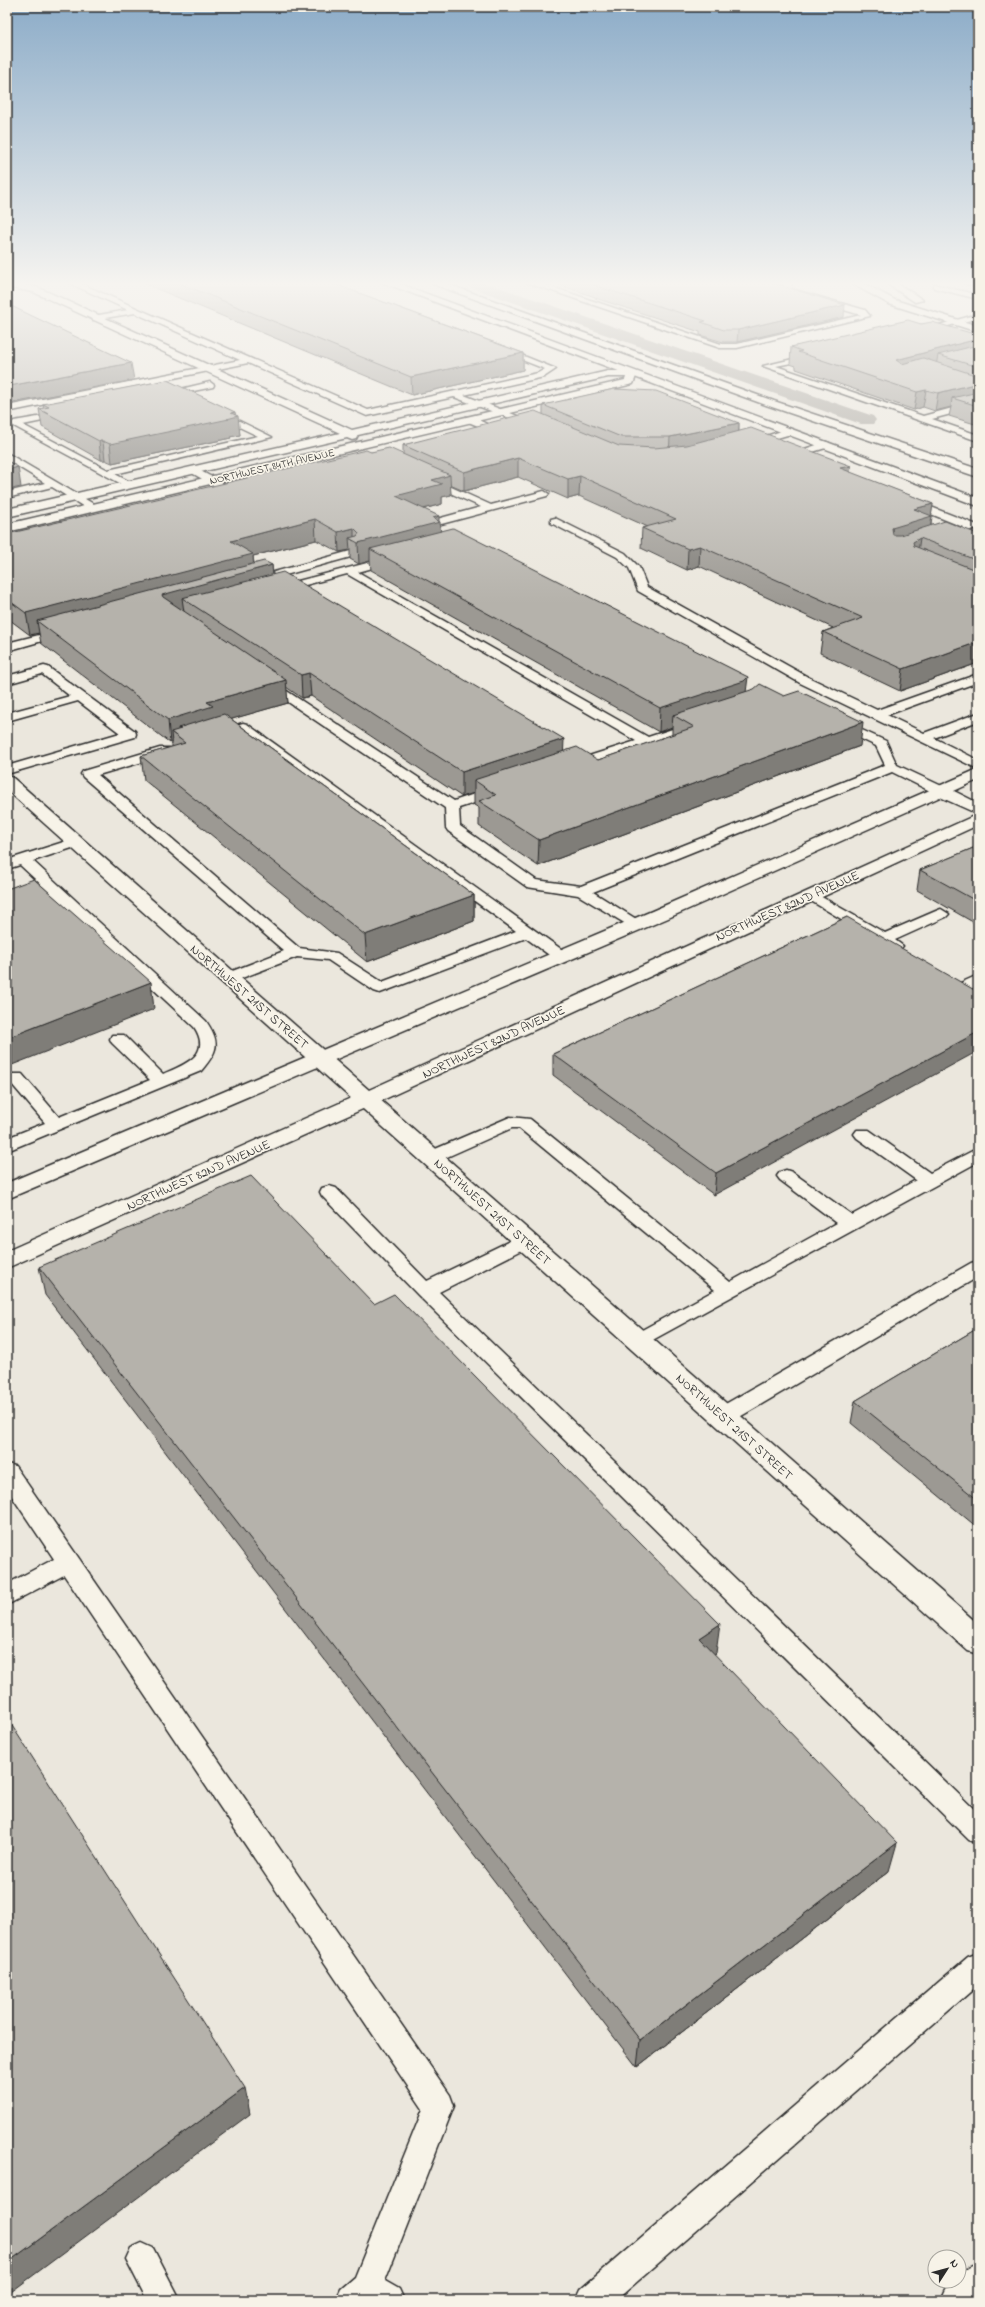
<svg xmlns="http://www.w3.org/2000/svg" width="985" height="2307" font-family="'Indie Flower',sans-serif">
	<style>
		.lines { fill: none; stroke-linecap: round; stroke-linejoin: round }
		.canal { fill: #a29f98; fill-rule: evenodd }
		.service-casing { stroke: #2b2b2b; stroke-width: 3 }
		.minor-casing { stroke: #2b2b2b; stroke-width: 3 }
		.tertiary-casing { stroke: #2b2b2b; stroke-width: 3 }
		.secondary-casing { stroke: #2b2b2b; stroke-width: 3 }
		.service { fill: #f7f3e8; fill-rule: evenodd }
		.minor { fill: #f7f3e8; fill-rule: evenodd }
		.tertiary { fill: #f7f3e8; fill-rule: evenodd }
		.secondary { fill: #f7f3e8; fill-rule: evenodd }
		.wall { fill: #9c9993; stroke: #2b2b2b; fill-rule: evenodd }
		.shaded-wall { fill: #7f7d78; stroke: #2b2b2b }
		.building { fill: #b5b2ab; stroke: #2b2b2b }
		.labels { text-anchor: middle; stroke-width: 3.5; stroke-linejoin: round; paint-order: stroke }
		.far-street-label { font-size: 11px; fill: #2b2b2b; stroke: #f7f3e8 }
		.street-label { font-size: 13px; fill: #2b2b2b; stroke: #f7f3e8 }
	</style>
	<rect width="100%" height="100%" fill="#ebe7dd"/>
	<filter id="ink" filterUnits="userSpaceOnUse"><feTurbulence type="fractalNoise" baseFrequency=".025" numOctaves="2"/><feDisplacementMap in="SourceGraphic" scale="8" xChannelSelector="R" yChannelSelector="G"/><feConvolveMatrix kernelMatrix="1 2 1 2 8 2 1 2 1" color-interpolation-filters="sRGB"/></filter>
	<g filter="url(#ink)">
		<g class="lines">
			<path class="canal" d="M 459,281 L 481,281 L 873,416 L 876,420 L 873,424 L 861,424 L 461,284 Z"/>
			<defs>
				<g id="service">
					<path d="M 65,281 L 75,281 L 368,410 L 538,373 L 545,369 L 497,350 L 504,348 L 556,369 L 544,377 L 464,395 L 543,426 L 536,428 L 454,397 L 367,416 L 248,363 L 7,412 L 7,406 L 240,360 L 135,313 L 93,320 L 93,316 L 128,310 Z"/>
					<path d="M 523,281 L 534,281 L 721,344 L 737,344 L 861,315 L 786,293 L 783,288 L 783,281 L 791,281 L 792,289 L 865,310 L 870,316 L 737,348 L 720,348 Z"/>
					<path d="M 934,284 L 978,295 L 978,299 L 934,288 Z"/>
					<path d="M 978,314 L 978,318 L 922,333 L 918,331 Z"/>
					<path d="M 814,354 L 818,356 L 817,358 L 776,366 L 923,416 L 978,401 L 978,407 L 932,419 L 978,435 L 978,441 L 763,366 Z"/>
					<path d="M 210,382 L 214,385 L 213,387 L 164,397 L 160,394 Z"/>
					<path d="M 217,410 L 272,437 L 115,474 L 132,483 L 132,487 L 129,488 L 10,424 L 14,421 L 67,412 L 67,416 L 23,425 L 108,470 L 258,436 L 214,415 L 214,411 Z"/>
					<path d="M 466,417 L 472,417 L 502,431 L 485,435 L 483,433 L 488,430 L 466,421 Z"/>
					<path d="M 788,429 L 793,432 L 791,434 L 749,446 L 744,443 Z"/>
					<path d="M 826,442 L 829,443 L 829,447 L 799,456 L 798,459 L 792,459 L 786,455 Z"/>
					<path d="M 7,453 L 97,506 L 98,508 L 97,510 L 89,510 L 52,487 L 7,498 L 7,492 L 45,483 L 7,460 Z"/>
					<path d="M 193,467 L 238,491 L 240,493 L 234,496 L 228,496 L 227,493 L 190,472 L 188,470 Z"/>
					<path d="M 429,477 L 491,505 L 544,491 L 549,494 L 547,496 L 430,527 L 426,526 L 426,522 L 481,507 L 426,482 L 426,478 Z"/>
					<path d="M 908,498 L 977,525 L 978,527 L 947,539 L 939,539 L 939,535 L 963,527 L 904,503 L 904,499 Z"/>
					<path d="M 555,518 L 625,553 L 639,567 L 647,587 L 808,677 L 877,710 L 978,674 L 978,682 L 887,715 L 924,733 L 978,713 L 978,721 L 934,738 L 978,760 L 978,769 L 800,683 L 638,591 L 629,568 L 617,557 L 551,523 L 551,519 Z"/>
					<path d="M 354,550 L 359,553 L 358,555 L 260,582 L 255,579 L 256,577 Z"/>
					<path d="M 394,556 L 398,557 L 398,561 L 358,572 L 648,737 L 694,722 L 700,726 L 698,729 L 577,769 L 567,769 L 565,766 L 567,763 L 636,741 L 347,574 L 279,592 L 273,589 L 275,587 Z"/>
					<path d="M 63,629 L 69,632 L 67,634 L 7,651 L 7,643 Z"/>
					<path d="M 44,666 L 48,667 L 135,731 L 136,734 L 135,737 L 7,774 L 7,766 L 120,733 L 78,701 L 7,721 L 7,713 L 70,696 L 42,674 L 7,684 L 7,676 Z"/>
					<path d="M 267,678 L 454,801 L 492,788 L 502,788 L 504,791 L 502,794 L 459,808 L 460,826 L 536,880 L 581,886 L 885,765 L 876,746 L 836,727 L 834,724 L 836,721 L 840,720 L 886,741 L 897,765 L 946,788 L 948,791 L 946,794 L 936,794 L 892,772 L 593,892 L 641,922 L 644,925 L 641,928 L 636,930 L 578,895 L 527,887 L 448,831 L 446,828 L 445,808 L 263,685 L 261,682 Z"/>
					<path d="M 243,723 L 247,724 L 568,954 L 570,957 L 568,960 L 556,960 L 526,938 L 380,993 L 374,991 L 328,960 L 297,957 L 234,981 L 222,981 L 220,978 L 222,975 L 284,951 L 83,777 L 81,774 L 83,771 L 160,748 L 170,748 L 172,751 L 170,754 L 98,775 L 299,948 L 337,953 L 382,982 L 516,931 L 241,732 L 218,739 L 212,735 L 213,732 Z"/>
					<path d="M 76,838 L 83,842 L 81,845 L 33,861 L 206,1021 C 221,1043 218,1051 201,1071 L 7,1151 L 7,1138 L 45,1123 L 10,1082 L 7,1078 L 10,1074 L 22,1074 L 59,1117 L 150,1080 L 112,1043 L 110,1039 L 112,1035 L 124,1035 L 163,1074 C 184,1065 213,1055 194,1027 L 20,865 L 7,869 L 7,860 Z"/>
					<path d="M 811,891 L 885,933 L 936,911 L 941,909 L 949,914 L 946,917 L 895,940 L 903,946 L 900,949 L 895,951 L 806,898 L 804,895 Z"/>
					<path d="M 978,975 L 978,986 L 964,992 L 958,990 L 956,987 L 958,984 Z"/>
					<path d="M 510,1117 L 530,1119 L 730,1282 L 837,1223 L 780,1180 L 777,1176 L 780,1172 L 786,1170 L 792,1172 L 852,1215 L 916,1180 L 857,1138 L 854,1134 L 857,1130 L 869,1130 L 930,1173 L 978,1148 L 978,1162 L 638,1348 L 631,1346 L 628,1341 L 631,1336 L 715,1290 L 519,1128 L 512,1128 L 438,1161 L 432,1163 L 426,1161 L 423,1157 L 426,1153 Z"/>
					<path d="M 329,1186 L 336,1188 L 427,1281 L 520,1236 L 527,1234 L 534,1236 L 537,1240 L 534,1244 L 439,1292 L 978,1813 L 978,1843 L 969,1840 L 418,1295 L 322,1196 L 320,1192 L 322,1188 Z"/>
					<path d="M 978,1261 L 978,1277 L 731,1422 L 723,1424 L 715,1422 L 712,1416 L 715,1410 L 971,1263 Z"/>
					<path d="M 7,1464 L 15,1466 L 450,2095 L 454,2106 L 385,2281 L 399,2289 L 404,2300 L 336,2300 L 341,2289 L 355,2277 L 423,2109 L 64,1575 L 7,1605 L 7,1584 L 54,1559 L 7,1489 Z"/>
					<path d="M 978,1953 L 978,1985 L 616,2300 L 576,2300 L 581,2289 L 968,1957 Z"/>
					<path d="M 142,2243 L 153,2248 L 180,2300 L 147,2300 L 126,2259 L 131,2248 Z"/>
					<path d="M 978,2263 L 978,2300 L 942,2300 L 947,2289 L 954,2281 L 959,2281 L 959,2276 L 967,2268 Z"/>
				</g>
				<g id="minor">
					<path d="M 7,281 L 39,288 L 352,430 L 608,371 L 632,371 L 637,374 L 633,384 L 7,532 L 7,524 L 625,380 L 626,377 L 608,377 L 358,435 L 356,439 L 352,440 L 347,438 L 7,517 L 7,509 L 340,433 L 33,292 L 7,287 Z"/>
					<path d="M 7,776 L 13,778 L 978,1624 L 978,1654 L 968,1651 L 7,790 Z"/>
				</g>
				<g id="tertiary">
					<path d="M 847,281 L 859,281 L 895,300 L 978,326 L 978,332 L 889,304 Z"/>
					<path d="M 883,281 L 894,281 L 923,300 L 915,302 Z"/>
					<path d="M 978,769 L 978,780 L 954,791 L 978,803 L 978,825 L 374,1104 L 7,1268 L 7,1251 L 360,1094 L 978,814 L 940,797 L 666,919 L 7,1199 L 7,1183 L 652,911 Z"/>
				</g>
				<g id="secondary">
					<path d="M 379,281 L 392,281 L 978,498 L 978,506 Z"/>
					<path d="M 425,281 L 439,281 L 774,401 L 978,469 L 978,477 L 766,405 Z"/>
				</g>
			</defs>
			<use href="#service" class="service-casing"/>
			<use href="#minor" class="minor-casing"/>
			<use href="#tertiary" class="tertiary-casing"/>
			<use href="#secondary" class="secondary-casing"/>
			<use href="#service" class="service"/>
			<use href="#minor" class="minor"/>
			<use href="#tertiary" class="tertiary"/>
			<use href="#secondary" class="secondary"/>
		</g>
		<g class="wall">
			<path d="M 138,281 L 326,281 L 523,353 L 523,370 L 412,395 Z"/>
			<path d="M 558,281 L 766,281 L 844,317 L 737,342 L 723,342 L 700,335 L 700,332 L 595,298 L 595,297 L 557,284 Z"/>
			<path d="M 952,281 L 978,281 L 978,288 Z"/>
			<path d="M 7,304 L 134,380 L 12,403 L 7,401 Z"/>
			<path d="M 921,324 L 978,335 L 978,425 L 949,416 L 951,407 L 935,411 L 923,407 L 914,410 L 796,369 L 796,366 L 790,364 L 791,347 Z"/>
			<path d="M 43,404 L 236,415 L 240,435 L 230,437 L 231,438 L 112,463 L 105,460 L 101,460 L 42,427 L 39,409 L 44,408 Z"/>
			<path d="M 543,405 L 739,423 L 739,431 L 933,504 L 931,516 L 932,516 L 931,525 L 978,534 L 978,663 L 900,691 L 820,653 L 823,632 L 833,628 L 699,566 L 687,570 L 641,548 L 642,528 L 648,527 L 579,496 L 568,499 L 518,477 L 464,491 L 450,485 L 451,495 L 442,497 L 442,504 L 424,509 L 439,521 L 441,531 L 746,692 L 860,746 L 538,866 L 479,826 L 479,808 L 474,805 L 474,793 L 462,797 L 311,696 L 302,698 L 286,687 L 288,703 L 231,719 L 474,895 L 474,921 L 367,962 L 144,780 L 141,756 L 172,747 L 172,743 L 170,743 L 41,643 L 39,633 L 30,635 L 10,620 L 7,621 L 7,534 L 371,452 L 403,454 L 403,445 L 543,415 ZM 316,540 L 339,552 L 350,550 L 350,559 L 359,564 L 370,561 L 371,570 L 659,732 L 672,727 L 672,735 L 598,760 L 563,751 L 273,575 L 272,565 L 254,563 L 253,556 Z"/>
			<path d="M 978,846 L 978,925 L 917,890 L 920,870 Z"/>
			<path d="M 847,917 L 714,1195 L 553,1075 L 553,1054 Z"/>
			<path d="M 39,1267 L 374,1304 L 716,1653 L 714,1654 L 889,1871 L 637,2067 L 45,1295 Z"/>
			<path d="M 978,1328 L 978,1528 L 851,1423 L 855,1401 Z"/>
		</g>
		<g class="shaded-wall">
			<path d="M 845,305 L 844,317 L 737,342 L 738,330 Z"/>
			<path d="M 978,339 L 978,355 L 938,355 L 936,366 L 894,377 L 896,360 Z"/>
			<path d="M 523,353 L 523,370 L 412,395 L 411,377 Z"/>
			<path d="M 131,363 L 134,380 L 12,403 L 9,386 Z"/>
			<path d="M 978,383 L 978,400 L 952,398 L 951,407 L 935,411 L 938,393 Z"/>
			<path d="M 926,390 L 923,407 L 914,410 L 917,392 Z"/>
			<path d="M 235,412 L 236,417 L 238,416 L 240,435 L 230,437 L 231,438 L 112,463 L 110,444 Z"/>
			<path d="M 739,423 L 738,441 L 669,456 L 670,437 Z"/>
			<path d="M 99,441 L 103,441 L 105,460 L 101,460 Z"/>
			<path d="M 518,458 L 518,477 L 464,491 L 464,472 Z"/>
			<path d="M 851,466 L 849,485 L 840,468 Z"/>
			<path d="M 18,467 L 21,487 L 7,490 L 7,470 Z"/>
			<path d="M 450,475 L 451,495 L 442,497 L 442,504 L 397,516 L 396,496 L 432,480 Z"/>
			<path d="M 580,476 L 579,496 L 568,499 L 568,479 Z"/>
			<path d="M 933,504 L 931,517 L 932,516 L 929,536 L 920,538 L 917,559 L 890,549 L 892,528 L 914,509 Z"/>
			<path d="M 439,516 L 439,522 L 440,522 L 441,542 L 370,549 L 370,561 L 359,564 L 358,543 Z"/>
			<path d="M 315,519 L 316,540 L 253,556 L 254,570 L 272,565 L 274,587 L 182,598 L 184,612 L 37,621 L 39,633 L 30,635 L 26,613 L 231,541 Z"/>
			<path d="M 354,528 L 354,541 L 349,538 L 350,550 L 339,552 L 338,532 Z"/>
			<path d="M 700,546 L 699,566 L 687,570 L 688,549 Z"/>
			<path d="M 7,602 L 10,620 L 7,621 Z"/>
			<path d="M 978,642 L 978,663 L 900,691 L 903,669 Z"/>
			<path d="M 309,673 L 311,696 L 302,698 L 301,675 Z"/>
			<path d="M 748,677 L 745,700 L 673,715 L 672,727 L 659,732 L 660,708 Z"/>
			<path d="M 286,680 L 288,703 L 215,724 L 181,729 L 178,728 L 180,739 L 171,732 L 172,743 L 170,743 L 168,720 L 207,702 Z"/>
			<path d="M 863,722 L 860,746 L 538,866 L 539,840 Z"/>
			<path d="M 564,739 L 563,763 L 474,780 L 474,793 L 462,797 L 462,772 Z"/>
			<path d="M 474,895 L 474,921 L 367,962 L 365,935 Z"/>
			<path d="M 151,982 L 154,1009 L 7,1067 L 7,1038 Z"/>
			<path d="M 978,1032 L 978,1051 L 714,1195 L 716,1173 Z"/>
			<path d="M 720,1624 L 716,1653 L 695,1667 L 699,1638 Z"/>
			<path d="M 897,1843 L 889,1871 L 637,2067 L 640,2040 Z"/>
			<path d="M 245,2088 L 250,2114 L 7,2295 L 7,2263 Z"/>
		</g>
		<g class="building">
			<path d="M 174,281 L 326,281 L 523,353 L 411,377 Z"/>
			<path d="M 584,281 L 766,281 L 845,305 L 738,330 L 724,330 L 701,322 L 706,321 L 596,286 L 597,286 Z"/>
			<path d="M 7,304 L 131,363 L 9,386 L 7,384 Z"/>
			<path d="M 908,320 L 921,324 L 932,322 L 978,335 L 978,339 L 896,360 L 902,364 L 923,358 L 978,376 L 978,383 L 938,393 L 926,390 L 917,392 L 798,352 L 802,351 L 791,347 Z"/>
			<path d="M 978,345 L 978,367 L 938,355 Z"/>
			<path d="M 167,380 L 235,412 L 231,413 L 238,416 L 227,419 L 229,419 L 110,444 L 103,441 L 99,441 L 39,409 L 49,407 L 43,404 Z"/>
			<path d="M 614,389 L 656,391 L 739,423 L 670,437 L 621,437 L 543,405 Z"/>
			<path d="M 978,392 L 978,406 L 952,398 Z"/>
			<path d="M 535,411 L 619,446 L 654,448 L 687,445 L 751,428 L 851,466 L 840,468 L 933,504 L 914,509 L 932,516 L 892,528 L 893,535 L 901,535 L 945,521 L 978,534 L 978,561 L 920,538 L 913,542 L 914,546 L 978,571 L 978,642 L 903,669 L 823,632 L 863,618 L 700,546 L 688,549 L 642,528 L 676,519 L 580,476 L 568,479 L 518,458 L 464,472 L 403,445 Z"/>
			<path d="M 389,448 L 450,475 L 432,480 L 442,484 L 396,496 L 439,516 L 433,518 L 440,522 L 358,543 L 349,538 L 357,536 L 359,533 L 354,528 L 338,532 L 315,519 L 231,541 L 253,554 L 26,613 L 7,599 L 7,534 L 366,450 L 371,452 Z"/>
			<path d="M 7,461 L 18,467 L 7,470 Z"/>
			<path d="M 453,528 L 748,677 L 744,681 L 660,708 L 370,549 Z"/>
			<path d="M 264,561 L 272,565 L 162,595 L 163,597 L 286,680 L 207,702 L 213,706 L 168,720 L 37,621 Z"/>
			<path d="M 283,572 L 564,739 L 462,772 L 309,673 L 301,675 L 182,598 Z"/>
			<path d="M 760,684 L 784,696 L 799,691 L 863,722 L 539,840 L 479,801 L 496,795 L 474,780 L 577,747 L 598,760 L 694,727 L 673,715 L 754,689 Z"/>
			<path d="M 224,714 L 474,895 L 365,935 L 141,756 L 185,743 L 171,732 L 181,729 L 178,728 Z"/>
			<path d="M 978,846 L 978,902 L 920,870 Z"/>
			<path d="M 34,879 L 151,982 L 7,1038 L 7,889 Z"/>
			<path d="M 847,917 L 978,992 L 978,1032 L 716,1173 L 553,1054 Z"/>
			<path d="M 251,1176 L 374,1304 L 394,1294 L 720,1624 L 699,1638 L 897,1843 L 640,2040 L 39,1267 Z"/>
			<path d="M 978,1328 L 978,1500 L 855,1401 Z"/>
			<path d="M 7,1718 L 245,2088 L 7,2263 Z"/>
		</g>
	</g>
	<linearGradient id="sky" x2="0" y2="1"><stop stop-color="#8cacc8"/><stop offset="0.47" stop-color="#f6f4f0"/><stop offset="1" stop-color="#f6f4f0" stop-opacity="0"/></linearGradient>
	<rect width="985" height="604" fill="url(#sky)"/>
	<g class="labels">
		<g class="far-street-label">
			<text transform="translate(272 466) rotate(-13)" y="4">NORTHWEST 84TH AVENUE</text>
		</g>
		<g class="street-label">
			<text transform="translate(787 905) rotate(-24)" y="5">NORTHWEST 82ND AVENUE</text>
			<text transform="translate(250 996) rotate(41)" y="5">NORTHWEST 21ST STREET</text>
			<text transform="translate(493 1041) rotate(-25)" y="5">NORTHWEST 82ND AVENUE</text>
			<text transform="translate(198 1174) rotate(-24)" y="5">NORTHWEST 82ND AVENUE</text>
			<text transform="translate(493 1211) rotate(42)" y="5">NORTHWEST 21ST STREET</text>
			<text transform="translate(735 1426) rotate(42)" y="5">NORTHWEST 21ST STREET</text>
		</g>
	</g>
	<rect width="985" height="2307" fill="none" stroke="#f7f3e8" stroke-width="24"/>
	<rect x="12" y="12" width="961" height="2283" fill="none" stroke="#2b2b2b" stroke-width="1.5" filter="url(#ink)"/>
	<g transform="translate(947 2269) rotate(54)"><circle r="19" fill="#f7f3e8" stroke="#a5a39c"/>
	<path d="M0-3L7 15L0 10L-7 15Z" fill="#2b2b2b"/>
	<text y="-6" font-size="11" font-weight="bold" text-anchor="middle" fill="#2b2b2b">N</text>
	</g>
</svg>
